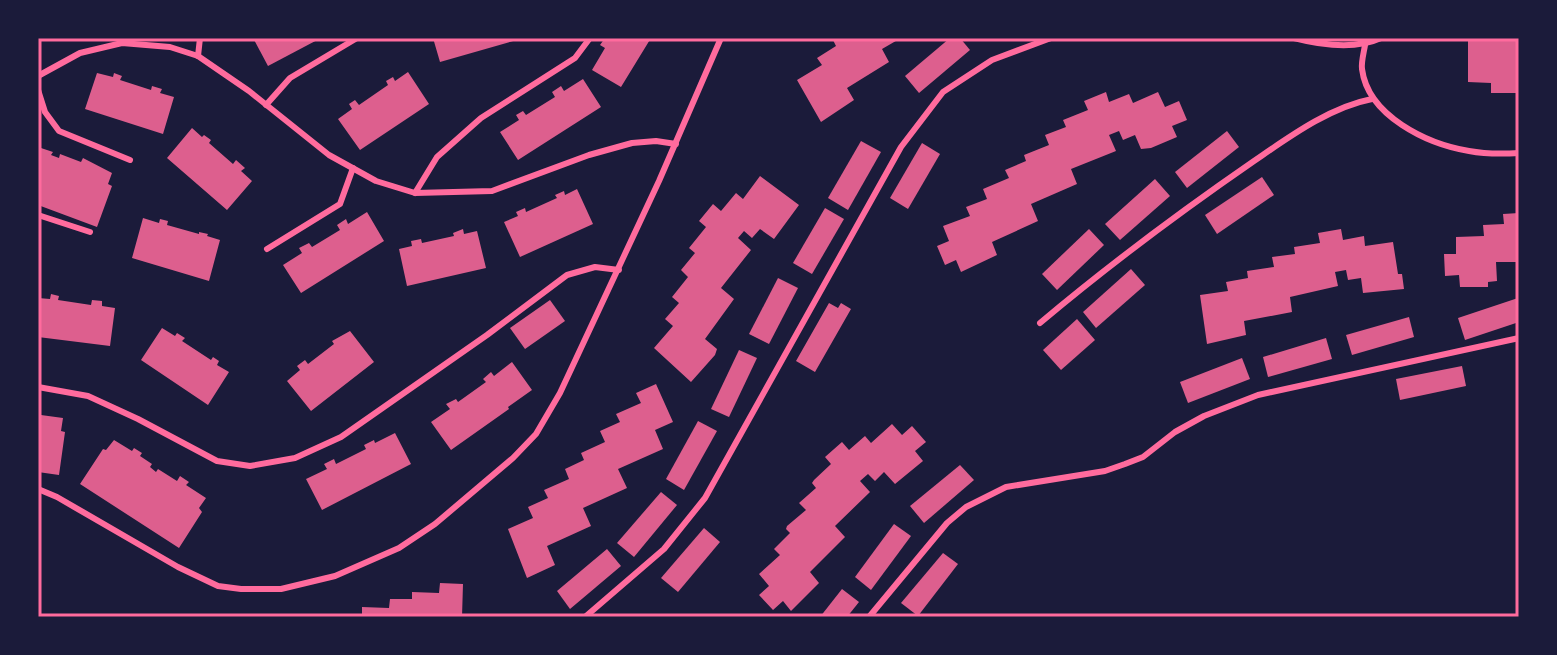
<svg xmlns="http://www.w3.org/2000/svg" width="1557" height="655" font-family="'Exo 2',sans-serif">
	<style>
		.building { fill: #dd5f8e }
		.lines { fill: none; stroke-linecap: round; stroke-linejoin: round }
		.service { stroke: #ff6b9d; stroke-width: 6 }
		.neatline { fill: none; stroke: #ff6b9d; stroke-width: 3 }
	</style>
	<rect width="100%" height="100%" fill="#1b1b3a"/>
	<g class="building">
		<path d="M 253,38 L 321,38 L 268,66 Z"/>
		<path d="M 433,38 L 520,38 L 520,39 L 440,62 Z"/>
		<path d="M 605,38 L 651,38 L 621,87 L 592,70 L 605,48 L 600,45 Z"/>
		<path d="M 837,38 L 901,38 L 882,49 L 889,62 L 847,88 L 854,100 L 821,122 L 797,80 L 822,65 L 817,58 L 836,46 L 833,40 Z"/>
		<path d="M 950,38 L 960,38 L 970,50 L 919,93 L 905,76 Z"/>
		<path d="M 1468,38 L 1519,38 L 1519,93 L 1491,93 L 1491,83 L 1468,82 Z"/>
		<path d="M 408,72 L 429,104 L 360,150 L 338,119 L 352,109 L 349,104 L 355,100 L 359,105 L 388,85 L 386,81 L 393,77 L 395,81 Z"/>
		<path d="M 97,73 L 113,77 L 114,73 L 122,76 L 120,80 L 151,90 L 152,86 L 162,89 L 160,93 L 174,97 L 163,134 L 85,109 Z"/>
		<path d="M 583,79 L 601,107 L 518,160 L 500,132 L 519,120 L 516,115 L 523,111 L 526,115 L 555,97 L 552,92 L 561,86 L 564,91 Z"/>
		<path d="M 1106,92 L 1109,102 L 1129,94 L 1133,103 L 1158,92 L 1165,107 L 1179,101 L 1187,120 L 1172,126 L 1177,137 L 1151,148 L 1141,149 L 1135,135 L 1123,140 L 1119,131 L 1109,135 L 1116,151 L 1071,169 L 1077,184 L 1031,204 L 1038,221 L 992,242 L 997,255 L 961,272 L 956,260 L 945,265 L 937,246 L 949,241 L 943,226 L 970,216 L 966,207 L 987,199 L 983,189 L 1009,178 L 1005,170 L 1026,161 L 1024,155 L 1049,145 L 1045,135 L 1066,127 L 1063,120 L 1088,110 L 1084,101 Z"/>
		<path d="M 192,128 L 202,137 L 204,135 L 211,140 L 209,143 L 233,164 L 236,160 L 245,168 L 241,171 L 252,181 L 227,210 L 167,158 Z"/>
		<path d="M 1227,131 L 1239,147 L 1187,188 L 1175,172 Z"/>
		<path d="M 861,141 L 881,152 L 848,210 L 828,198 Z"/>
		<path d="M 922,143 L 940,154 L 908,209 L 890,198 Z"/>
		<path d="M 38,147 L 53,152 L 51,155 L 59,158 L 60,154 L 81,162 L 83,158 L 112,173 L 108,184 L 112,186 L 97,227 L 38,205 Z"/>
		<path d="M 760,176 L 799,205 L 774,239 L 760,229 L 752,238 L 744,231 L 738,238 L 751,250 L 721,288 L 734,299 L 705,339 L 717,349 L 715,355 L 691,382 L 654,348 L 673,326 L 665,319 L 679,303 L 672,297 L 688,277 L 681,270 L 695,253 L 689,248 L 706,227 L 699,221 L 713,204 L 721,211 L 736,193 L 743,199 Z"/>
		<path d="M 1262,177 L 1274,195 L 1217,234 L 1205,215 Z"/>
		<path d="M 1155,179 L 1170,196 L 1120,240 L 1105,224 Z"/>
		<path d="M 577,189 L 593,224 L 520,257 L 504,222 L 518,216 L 516,212 L 525,208 L 526,212 L 557,198 L 555,195 L 564,191 L 565,195 Z"/>
		<path d="M 825,208 L 844,219 L 812,274 L 793,263 Z"/>
		<path d="M 367,212 L 384,241 L 301,293 L 283,265 L 302,253 L 299,248 L 309,243 L 312,247 L 340,230 L 337,225 L 346,219 L 348,224 Z"/>
		<path d="M 1519,213 L 1519,262 L 1496,262 L 1497,281 L 1488,282 L 1488,287 L 1460,287 L 1459,275 L 1445,276 L 1444,254 L 1456,254 L 1456,237 L 1484,236 L 1483,225 L 1504,224 L 1503,214 Z"/>
		<path d="M 143,218 L 159,223 L 160,219 L 168,221 L 167,225 L 199,234 L 199,232 L 208,234 L 207,236 L 220,240 L 209,281 L 132,258 Z"/>
		<path d="M 463,229 L 464,234 L 477,231 L 486,268 L 407,286 L 399,249 L 412,246 L 411,241 L 421,239 L 422,243 L 454,236 L 453,233 Z"/>
		<path d="M 1089,229 L 1104,245 L 1057,290 L 1042,274 Z"/>
		<path d="M 1341,229 L 1343,240 L 1364,236 L 1365,246 L 1393,242 L 1398,274 L 1402,274 L 1404,289 L 1363,293 L 1361,278 L 1348,280 L 1346,270 L 1335,272 L 1338,286 L 1290,297 L 1292,312 L 1244,321 L 1246,335 L 1207,344 L 1200,295 L 1228,291 L 1226,282 L 1248,278 L 1247,271 L 1274,267 L 1272,257 L 1295,254 L 1294,247 L 1320,243 L 1318,233 Z"/>
		<path d="M 1131,269 L 1145,285 L 1096,328 L 1083,312 Z"/>
		<path d="M 778,278 L 798,288 L 769,344 L 749,334 Z"/>
		<path d="M 51,294 L 59,296 L 58,300 L 91,305 L 92,300 L 102,301 L 102,306 L 115,308 L 110,346 L 38,337 L 38,298 L 50,299 Z"/>
		<path d="M 1518,298 L 1519,322 L 1465,340 L 1458,318 Z"/>
		<path d="M 550,300 L 565,321 L 525,349 L 510,328 Z"/>
		<path d="M 829,303 L 838,308 L 841,303 L 851,309 L 815,372 L 796,361 Z"/>
		<path d="M 1409,317 L 1414,337 L 1352,355 L 1346,335 Z"/>
		<path d="M 1077,319 L 1095,340 L 1061,370 L 1043,350 Z"/>
		<path d="M 162,328 L 175,336 L 177,333 L 185,338 L 182,341 L 211,360 L 213,357 L 219,361 L 217,365 L 229,372 L 208,405 L 141,360 Z"/>
		<path d="M 350,331 L 374,362 L 311,411 L 287,381 L 300,370 L 297,366 L 305,360 L 308,364 L 334,344 L 332,341 Z"/>
		<path d="M 1326,338 L 1332,359 L 1268,377 L 1263,357 Z"/>
		<path d="M 739,350 L 757,358 L 729,417 L 711,409 Z"/>
		<path d="M 1242,358 L 1250,379 L 1188,403 L 1180,382 Z"/>
		<path d="M 512,362 L 532,390 L 508,407 L 509,409 L 451,450 L 431,422 L 450,409 L 446,404 L 456,399 L 458,402 L 486,382 L 483,379 L 491,372 L 494,376 Z"/>
		<path d="M 1462,366 L 1466,386 L 1400,400 L 1396,379 Z"/>
		<path d="M 656,384 L 673,422 L 655,430 L 663,449 L 618,469 L 627,488 L 583,508 L 591,526 L 547,546 L 555,565 L 527,578 L 508,529 L 533,518 L 528,507 L 548,498 L 544,490 L 569,479 L 565,469 L 584,460 L 581,453 L 605,442 L 600,431 L 620,422 L 616,414 L 641,403 L 636,393 Z"/>
		<path d="M 38,411 L 41,411 L 41,415 L 63,418 L 61,431 L 65,432 L 59,475 L 38,472 Z"/>
		<path d="M 698,421 L 717,431 L 684,490 L 666,479 Z"/>
		<path d="M 892,424 L 902,435 L 912,426 L 926,442 L 915,451 L 923,461 L 895,484 L 884,472 L 875,481 L 868,474 L 860,481 L 870,492 L 835,526 L 845,537 L 810,572 L 819,583 L 791,611 L 783,601 L 773,610 L 759,595 L 769,586 L 759,574 L 780,555 L 774,549 L 790,533 L 786,529 L 787,526 L 806,510 L 799,503 L 816,488 L 812,483 L 814,480 L 831,464 L 825,457 L 842,442 L 849,450 L 865,436 L 871,443 Z"/>
		<path d="M 395,433 L 411,464 L 322,510 L 306,479 L 327,469 L 324,464 L 334,459 L 336,464 L 366,449 L 364,445 L 374,440 L 375,443 Z"/>
		<path d="M 114,440 L 132,451 L 134,448 L 142,453 L 140,456 L 152,464 L 150,467 L 156,472 L 158,469 L 177,481 L 180,476 L 189,482 L 186,485 L 206,498 L 199,508 L 202,512 L 179,548 L 80,484 L 103,449 L 106,450 Z"/>
		<path d="M 960,465 L 974,480 L 924,523 L 910,506 Z"/>
		<path d="M 661,492 L 677,505 L 634,557 L 617,543 Z"/>
		<path d="M 894,524 L 911,536 L 871,590 L 855,577 Z"/>
		<path d="M 704,528 L 720,542 L 678,592 L 661,578 Z"/>
		<path d="M 607,549 L 621,566 L 570,609 L 557,591 Z"/>
		<path d="M 943,553 L 958,564 L 918,616 L 901,603 Z"/>
		<path d="M 440,583 L 463,584 L 462,617 L 362,617 L 362,607 L 389,608 L 390,599 L 412,599 L 412,592 L 439,593 Z"/>
		<path d="M 842,589 L 859,602 L 847,617 L 820,617 Z"/>
	</g>
	<g class="lines">
		<g class="service">
			<path d="M 1294,38 C 1321,45 1355,50 1381,38"/>
			<path d="M 1365,45 C 1364,52 1361,62 1362,69 C 1368,116 1427,144 1469,151 C 1485,154 1503,154 1519,153"/>
			<path d="M 198,56 L 200,38"/>
			<path d="M 38,76 L 80,53 L 122,43 L 170,47 L 198,56 L 249,91 L 329,155 L 376,181 L 415,193 L 492,191 L 589,155 L 632,143 L 656,141 L 676,144"/>
			<path d="M 38,90 L 45,112 L 59,131 L 130,160"/>
			<path d="M 266,105 L 290,78 L 357,38"/>
			<path d="M 415,193 L 437,157 L 481,118 L 575,58 L 590,38"/>
			<path d="M 38,215 L 90,232"/>
			<path d="M 267,249 L 340,204 L 353,168"/>
			<path d="M 1040,323 C 1109,265 1180,212 1254,161 C 1289,137 1330,107 1372,99"/>
			<path d="M 38,387 L 88,396 L 138,419 L 217,461 L 250,466 L 295,458 L 341,437 L 487,335 L 567,275 L 595,267 L 619,270"/>
			<path d="M 38,489 L 57,497 L 178,567 L 218,586 L 241,589 L 281,589 L 335,576 L 399,548 L 435,524 L 513,458 L 536,434 L 560,393 L 659,181 L 721,38"/>
			<path d="M 585,617 L 664,549 L 705,498 L 901,147 L 943,92 L 992,60 L 1051,38"/>
			<path d="M 869,617 L 947,523 L 966,507 L 1006,487 L 1105,471 L 1125,464 L 1143,457 L 1175,432 L 1204,416 L 1258,395 L 1519,338"/>
		</g>
	</g>
	<rect width="1557" height="655" fill="none" stroke="#1b1b3a" stroke-width="80"/>
	<rect x="40" y="40" width="1477" height="575" class="neatline"/>
</svg>
